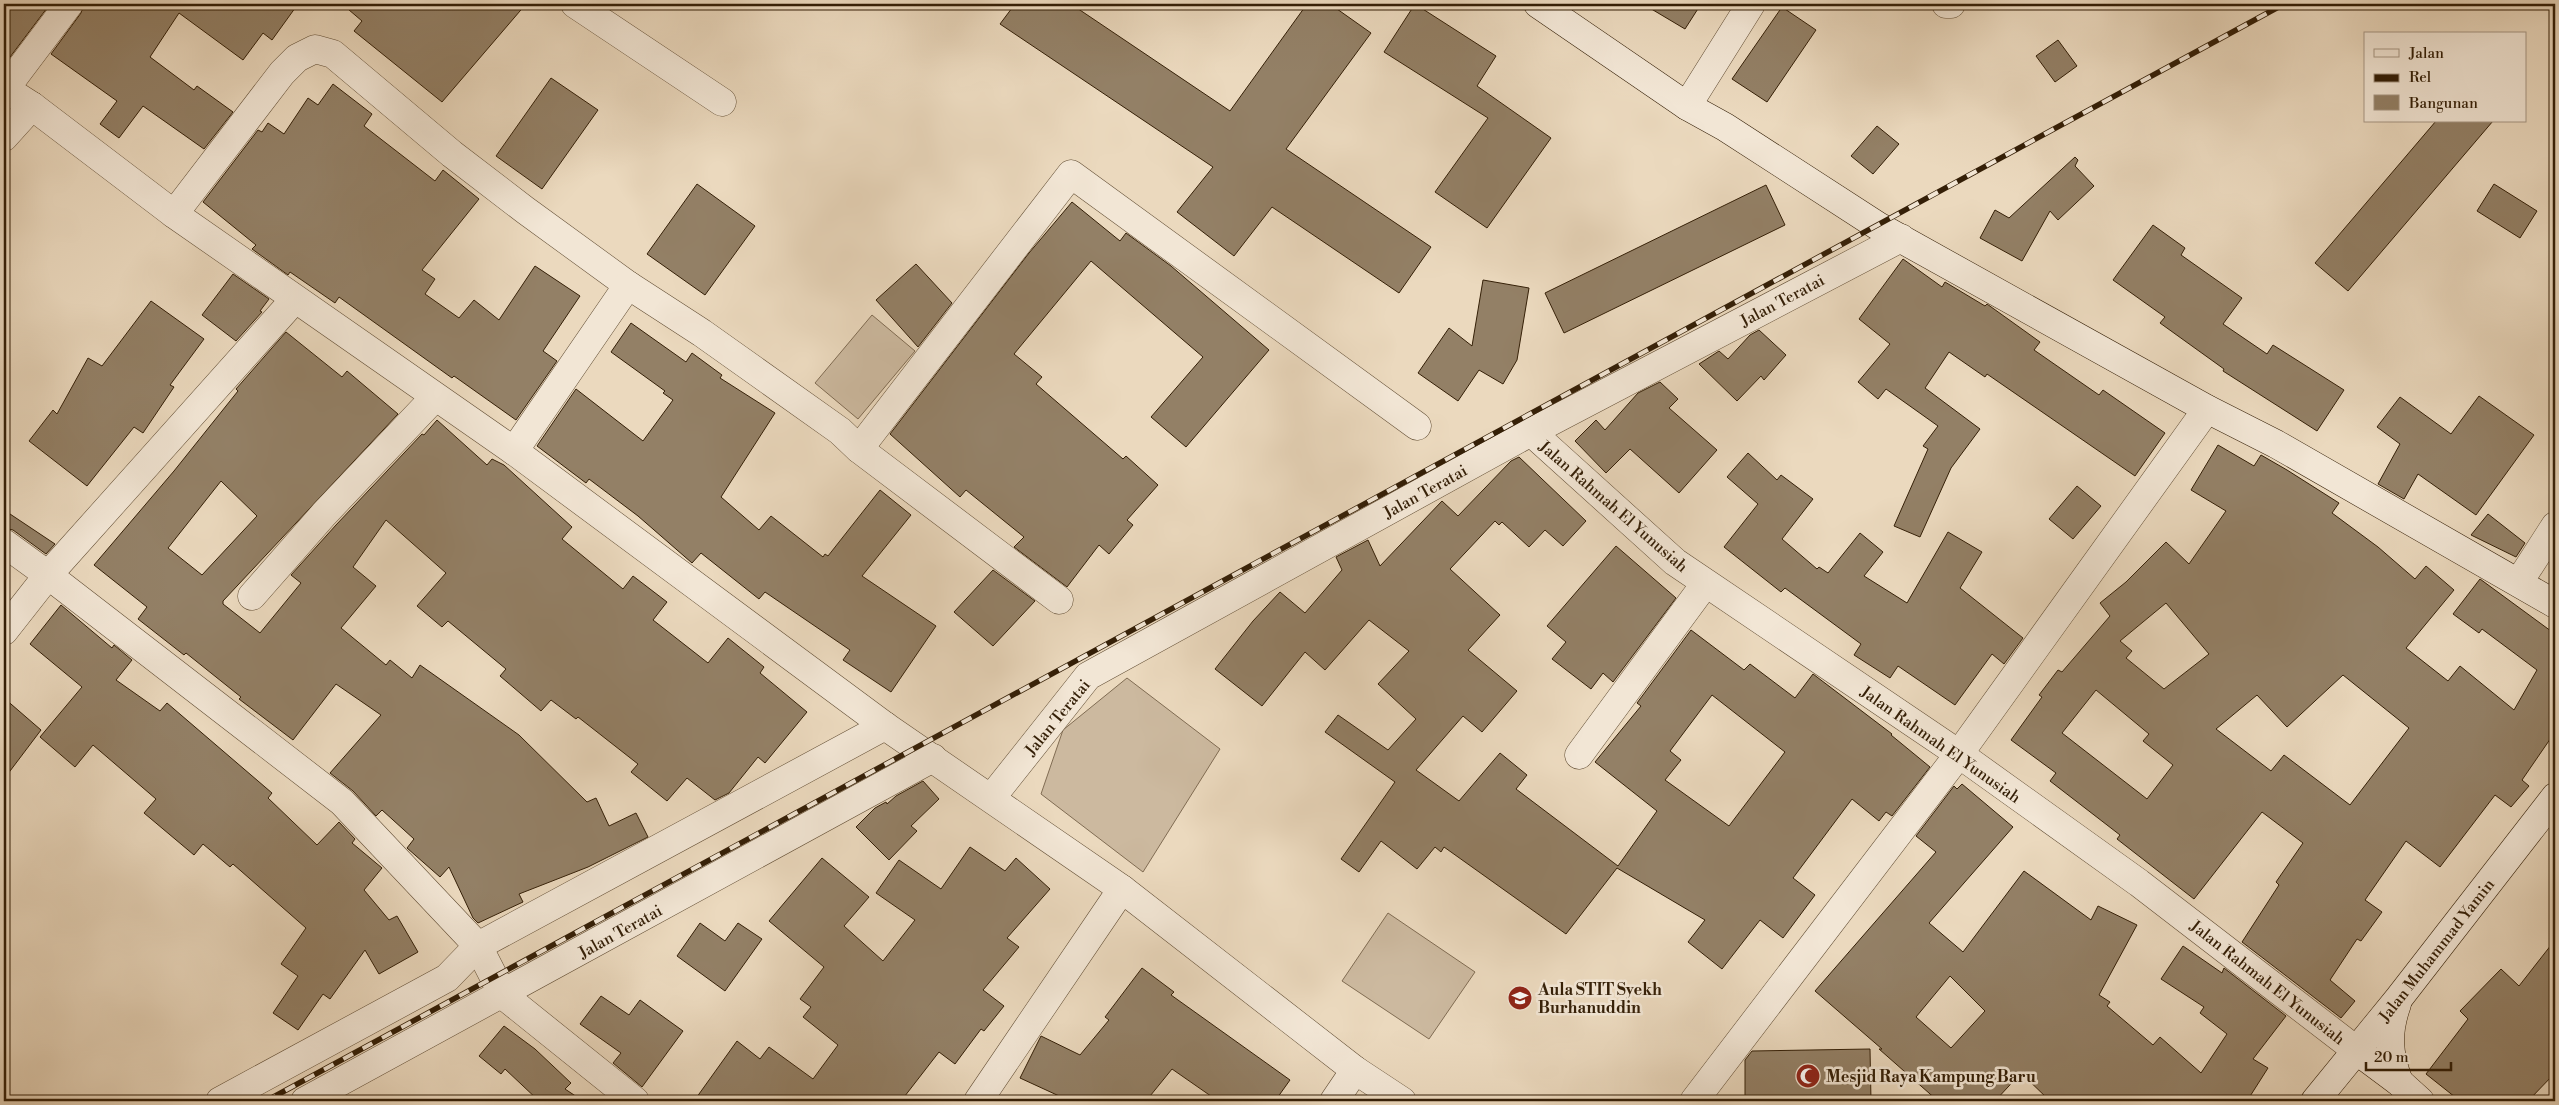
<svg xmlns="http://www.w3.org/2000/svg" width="2559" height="1105" font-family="'Libre Bodoni',serif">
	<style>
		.pitch { fill: #ccb99f; stroke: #806c53 }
		.building { fill: #938066; stroke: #341f07; fill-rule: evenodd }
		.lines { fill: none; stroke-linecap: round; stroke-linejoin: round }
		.street-casing { stroke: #624e35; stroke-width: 29 }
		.secondary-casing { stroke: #341f07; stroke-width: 29 }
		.street { stroke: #f2e6d5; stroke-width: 28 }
		.secondary { stroke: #f2e6d5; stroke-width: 28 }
		.rail-casing { stroke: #341f07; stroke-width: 5.5 }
		.rail { stroke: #f2e6d5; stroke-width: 4; stroke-dasharray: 11; stroke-linecap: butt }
		.labels { text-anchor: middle; stroke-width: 5; stroke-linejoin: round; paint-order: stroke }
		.street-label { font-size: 16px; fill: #341f07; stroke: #f2e6d5 }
		.poi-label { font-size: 16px; font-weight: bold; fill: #341f07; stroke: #f2e6d5; text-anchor: start }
	</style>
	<rect width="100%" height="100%" fill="#ebd9be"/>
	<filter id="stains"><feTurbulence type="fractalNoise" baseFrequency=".004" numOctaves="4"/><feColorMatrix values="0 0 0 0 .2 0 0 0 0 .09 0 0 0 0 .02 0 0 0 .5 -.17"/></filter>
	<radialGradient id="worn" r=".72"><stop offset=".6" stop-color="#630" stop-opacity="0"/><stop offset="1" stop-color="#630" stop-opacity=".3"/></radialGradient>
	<g class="pitch">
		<path d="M 872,315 L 915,351 L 858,419 L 815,383 Z"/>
		<path d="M 1127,678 L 1220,749 L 1143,872 L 1041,794 L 1063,730 Z"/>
		<path d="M 1388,913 L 1475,972 L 1429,1039 L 1342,981 Z"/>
	</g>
	<g class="building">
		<path d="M 4,4 L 50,4 L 4,65 Z"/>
		<path d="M 84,4 L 298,4 L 272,40 L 263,33 L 243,60 L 179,13 L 150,57 L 194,90 L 197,86 L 233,112 L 204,149 L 143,106 L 119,138 L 100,124 L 117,101 L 51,54 L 81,13 Z"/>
		<path d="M 342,4 L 526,4 L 442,102 L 354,31 L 362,21 Z"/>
		<path d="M 1015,4 L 1071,4 L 1230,111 L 1307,4 L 1330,4 L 1371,33 L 1286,149 L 1431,247 L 1399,293 L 1272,207 L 1234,256 L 1177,212 L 1213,167 L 1000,24 Z"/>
		<path d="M 1415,4 L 1496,56 L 1477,86 L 1551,138 L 1487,228 L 1435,192 L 1488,118 L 1384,52 Z"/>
		<path d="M 1643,4 L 1701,4 L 1685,29 Z"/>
		<path d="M 1782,7 L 1816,30 L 1767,102 L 1732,79 Z"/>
		<path d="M 2058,40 L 2077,66 L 2055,82 L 2036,56 Z"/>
		<path d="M 551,78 L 598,110 L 542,189 L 496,156 Z"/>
		<path d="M 333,84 L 372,114 L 364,126 L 435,181 L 443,170 L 479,199 L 422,270 L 435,279 L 425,294 L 459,318 L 474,300 L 499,320 L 535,266 L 580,296 L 543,351 L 557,361 L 516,420 L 454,376 L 452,378 L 339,297 L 335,303 L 290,272 L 288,275 L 252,249 L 256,245 L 203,202 L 258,130 L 262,132 L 268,123 L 284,134 L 308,98 L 318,105 Z"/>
		<path d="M 2436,121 L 2493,121 L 2348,291 L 2315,263 Z"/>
		<path d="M 1877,126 L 1899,144 L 1873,174 L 1851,156 Z"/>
		<path d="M 2075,157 L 2078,160 L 2075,166 L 2094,186 L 2058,220 L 2050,211 L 2022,261 L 1980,238 L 1995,210 L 2009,218 Z"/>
		<path d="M 697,184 L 755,226 L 705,295 L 647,254 Z"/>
		<path d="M 2494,184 L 2537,211 L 2520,238 L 2477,211 Z"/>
		<path d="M 1766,185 L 1785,225 L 1564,333 L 1545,293 Z"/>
		<path d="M 1072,202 L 1120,241 L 1126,233 L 1171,266 L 1269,350 L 1186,447 L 1151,417 L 1203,357 L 1091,261 L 1014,354 L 1042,377 L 1036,384 L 1123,459 L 1126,456 L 1158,485 L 1127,520 L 1133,525 L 1109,554 L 1099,545 L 1067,587 L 1014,547 L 1024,537 L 966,490 L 960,497 L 890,434 L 1029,253 Z"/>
		<path d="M 2153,225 L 2185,248 L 2181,255 L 2242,298 L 2223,324 L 2267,354 L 2273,345 L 2344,390 L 2317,431 L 2223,371 L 2224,369 L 2160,323 L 2165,317 L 2113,280 Z"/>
		<path d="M 1903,259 L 1942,287 L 1945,282 L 1985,306 L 1987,304 L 2040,342 L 2034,350 L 2099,395 L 2103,390 L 2165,433 L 2135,476 L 1987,374 L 1985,377 L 1949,352 L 1925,388 L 1980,429 L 1951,468 L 1920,537 L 1894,526 L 1928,449 L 1923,446 L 1938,426 L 1886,389 L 1878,399 L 1858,382 L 1890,344 L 1859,319 Z"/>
		<path d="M 916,264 L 952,303 L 918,347 L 876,300 Z"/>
		<path d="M 233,274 L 269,299 L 260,311 L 262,312 L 236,341 L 202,315 Z"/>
		<path d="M 1483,280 L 1529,288 L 1517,360 L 1503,384 L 1479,370 L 1458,401 L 1418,373 L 1449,328 L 1472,346 Z"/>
		<path d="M 151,301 L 204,339 L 170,385 L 174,387 L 143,433 L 134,427 L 87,486 L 29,441 L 53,410 L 57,414 L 88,358 L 102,366 Z"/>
		<path d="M 631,323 L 686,362 L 692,353 L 722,375 L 720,378 L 775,413 L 721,497 L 759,530 L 771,516 L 823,557 L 825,554 L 828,556 L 880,490 L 911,515 L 862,576 L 936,626 L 891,692 L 843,660 L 850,650 L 765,592 L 759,599 L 701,553 L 692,563 L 638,516 L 589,479 L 586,483 L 537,446 L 576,389 L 643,441 L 673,400 L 663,393 L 665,391 L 611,352 Z"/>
		<path d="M 1759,330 L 1786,355 L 1764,380 L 1761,376 L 1737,401 L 1699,364 L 1719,351 L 1728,359 L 1750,335 Z"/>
		<path d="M 286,332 L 342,377 L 347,371 L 398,414 L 223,601 L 223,604 L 260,633 L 301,583 L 291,575 L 336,525 L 422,434 L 424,435 L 437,420 L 487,465 L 492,459 L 504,465 L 572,527 L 562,539 L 623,589 L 633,576 L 667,602 L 653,620 L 708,663 L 728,638 L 764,667 L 760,673 L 807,712 L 765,763 L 758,757 L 729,793 L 715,800 L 687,778 L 667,801 L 631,772 L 638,764 L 578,717 L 576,719 L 551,700 L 541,711 L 500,676 L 506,669 L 448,621 L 442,627 L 417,606 L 446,573 L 386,520 L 353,567 L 376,586 L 341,628 L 386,665 L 390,660 L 412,678 L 420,665 L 519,735 L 587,802 L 596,798 L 609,826 L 636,813 L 648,837 L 588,867 L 519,894 L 523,902 L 478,923 L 473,918 L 449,867 L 440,877 L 407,848 L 414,839 L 382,810 L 376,816 L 353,791 L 330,773 L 381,715 L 336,684 L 293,740 L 239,699 L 241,697 L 186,653 L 184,655 L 138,619 L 147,607 L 94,565 L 174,471 L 238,391 L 236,389 ZM 221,481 L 257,516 L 202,575 L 168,548 Z"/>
		<path d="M 1660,382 L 1678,399 L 1669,408 L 1717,450 L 1679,493 L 1630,449 L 1606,473 L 1575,441 L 1596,420 L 1605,430 L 1638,393 Z"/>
		<path d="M 2479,396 L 2534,435 L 2476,515 L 2418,474 L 2404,499 L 2378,484 L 2400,444 L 2377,427 L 2400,397 L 2451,434 Z"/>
		<path d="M 2218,445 L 2254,466 L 2261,455 L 2287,470 L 2339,503 L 2332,513 L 2378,547 L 2415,579 L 2426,566 L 2454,590 L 2406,648 L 2448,681 L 2460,666 L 2514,710 L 2537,670 L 2482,629 L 2479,633 L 2453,614 L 2480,579 L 2555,634 L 2555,732 L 2522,780 L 2529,786 L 2511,807 L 2495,795 L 2440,867 L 2406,841 L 2365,900 L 2382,912 L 2361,941 L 2357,939 L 2330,980 L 2355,1001 L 2341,1018 L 2242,942 L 2279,885 L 2276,882 L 2303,843 L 2262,812 L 2194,899 L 2117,839 L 2120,835 L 2050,781 L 2056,773 L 2011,740 L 2042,697 L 2039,695 L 2058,670 L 2062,672 L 2110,616 L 2100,603 L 2126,582 L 2166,542 L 2189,564 L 2226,511 L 2191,490 ZM 2166,603 L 2209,654 L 2164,689 L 2126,658 L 2132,651 L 2120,641 ZM 2343,675 L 2409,728 L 2350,805 L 2284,755 L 2271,771 L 2216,729 L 2257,695 L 2287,727 ZM 2096,690 L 2149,734 L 2143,741 L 2173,765 L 2147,799 L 2062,733 Z"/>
		<path d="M 1748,453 L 1777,480 L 1781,475 L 1813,499 L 1782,539 L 1817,569 L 1819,567 L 1828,573 L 1860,533 L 1883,552 L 1864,576 L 1907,603 L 1948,532 L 1982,552 L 1960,588 L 2023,638 L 2004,664 L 1992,654 L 1955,705 L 1898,666 L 1890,678 L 1854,655 L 1861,644 L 1785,588 L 1781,592 L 1724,547 L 1758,504 L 1727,477 Z"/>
		<path d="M 1519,457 L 1586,521 L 1563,546 L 1545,530 L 1529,547 L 1502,522 L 1499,525 L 1495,521 L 1450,569 L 1500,615 L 1468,650 L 1517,691 L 1482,732 L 1463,716 L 1416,770 L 1459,801 L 1500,753 L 1527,775 L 1516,789 L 1618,866 L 1657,811 L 1595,762 L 1641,706 L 1637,703 L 1691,630 L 1744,670 L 1750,664 L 1795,698 L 1813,674 L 1892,734 L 1891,735 L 1930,767 L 1892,816 L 1886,812 L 1879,821 L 1852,799 L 1793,878 L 1815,895 L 1783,938 L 1760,920 L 1722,969 L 1688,942 L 1705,920 L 1617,868 L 1566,934 L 1444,847 L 1441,852 L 1435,847 L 1417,869 L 1381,841 L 1359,872 L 1341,859 L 1395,782 L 1325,732 L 1338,715 L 1388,750 L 1416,719 L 1378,684 L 1409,651 L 1369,620 L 1325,670 L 1305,652 L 1262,706 L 1215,669 L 1253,621 L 1280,592 L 1305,613 L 1342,570 L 1336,557 L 1368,540 L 1380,566 L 1442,501 L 1458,516 L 1511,461 ZM 1712,695 L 1785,752 L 1729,826 L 1665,780 L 1681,760 L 1670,751 Z"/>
		<path d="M 2077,486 L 2101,506 L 2073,539 L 2049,519 Z"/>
		<path d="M 4,510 L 55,544 L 46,554 L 13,530 L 4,528 Z"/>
		<path d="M 2488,514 L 2525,543 L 2516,557 L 2471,535 Z"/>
		<path d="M 1616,546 L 1676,598 L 1613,682 L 1603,673 L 1591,689 L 1552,659 L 1566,642 L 1547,626 Z"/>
		<path d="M 993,570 L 1035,601 L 993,646 L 954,612 Z"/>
		<path d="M 61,605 L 112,648 L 114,645 L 132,660 L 116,680 L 160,711 L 167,703 L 272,793 L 268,798 L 317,845 L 339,822 L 355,839 L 352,843 L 382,868 L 364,890 L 389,920 L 397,916 L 418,952 L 379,974 L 365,950 L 330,999 L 323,994 L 298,1030 L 273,1013 L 298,976 L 281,964 L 306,928 L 233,864 L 230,867 L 203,844 L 194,855 L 144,813 L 156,799 L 93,745 L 75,767 L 40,737 L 82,687 L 30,644 Z"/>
		<path d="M 4,698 L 41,730 L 4,779 Z"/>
		<path d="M 923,781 L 939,799 L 911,826 L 917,831 L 889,860 L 856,827 L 875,808 L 886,802 L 887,804 L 896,796 Z"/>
		<path d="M 1962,784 L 2013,827 L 1929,923 L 1963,952 L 2024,871 L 2091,920 L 2098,906 L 2137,925 L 2099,995 L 2110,1002 L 2107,1006 L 2153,1045 L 2160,1037 L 2201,1073 L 2227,1034 L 2200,1013 L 2204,1007 L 2161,979 L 2183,946 L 2222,973 L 2224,968 L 2286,1016 L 2253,1059 L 2268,1068 L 2247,1101 L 2050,1101 L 2021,1073 L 1995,1101 L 1938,1101 L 1879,1049 L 1882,1049 L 1815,991 L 1936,852 L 1916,836 L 1954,786 L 1957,789 ZM 1950,976 L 1985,1011 L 1951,1048 L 1916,1017 Z"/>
		<path d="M 970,847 L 1005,871 L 1016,858 L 1050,889 L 1007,938 L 1019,947 L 983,990 L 1004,1006 L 984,1031 L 981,1029 L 955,1064 L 939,1052 L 901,1101 L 694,1101 L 737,1041 L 760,1059 L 769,1047 L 813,1079 L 838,1045 L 803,1017 L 811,1007 L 800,999 L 824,967 L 769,921 L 822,858 L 869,897 L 844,926 L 883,961 L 915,920 L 876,893 L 899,860 L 941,889 Z"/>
		<path d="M 700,923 L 725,941 L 738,923 L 762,939 L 725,991 L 677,956 Z"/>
		<path d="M 2555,940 L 2555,1073 L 2528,1101 L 2460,1101 L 2426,1074 L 2468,1019 L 2460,1011 L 2501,969 L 2519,986 Z"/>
		<path d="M 1142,968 L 1174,992 L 1171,995 L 1290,1080 L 1275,1101 L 1218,1101 L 1172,1069 L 1146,1101 L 1070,1101 L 1020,1078 L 1041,1036 L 1080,1055 L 1109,1020 L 1105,1017 Z"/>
		<path d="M 601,996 L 629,1015 L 640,1000 L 683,1031 L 642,1087 L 613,1063 L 621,1053 L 580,1024 Z"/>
		<path d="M 504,1026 L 535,1049 L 571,1083 L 565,1089 L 583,1101 L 539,1101 L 505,1069 L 501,1074 L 479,1056 Z"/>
		<path d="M 1870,1049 L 1871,1101 L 1745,1101 L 1745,1060 L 1752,1051 Z"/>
	</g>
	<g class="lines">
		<defs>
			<g id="street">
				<path d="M 575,4 L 722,102"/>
				<path d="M 1946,4 L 1951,4"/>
				<path d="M 4,88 L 32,106 L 174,214 L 514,451 L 885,726 L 1122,889 L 1355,1070 L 1402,1101"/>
				<path d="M 5,89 L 69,4"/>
				<path d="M 1687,106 L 1751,4"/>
				<path d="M 4,137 L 32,106"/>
				<path d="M 174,214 L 282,73 L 297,58 L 315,49 L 333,54 L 452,154 L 525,210 L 628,285 L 702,333 L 840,431 L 859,449 L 1059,600"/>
				<path d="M 295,299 L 48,575 L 342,802 L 478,946 L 503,995 L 635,1101"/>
				<path d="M 1531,432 L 1675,562 L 1959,754 L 2139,883 L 2356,1050"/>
				<path d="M 859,449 L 1071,174 L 1417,426"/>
				<path d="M 514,451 L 628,285"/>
				<path d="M 4,543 L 48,575 L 4,631"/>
				<path d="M 2519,582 L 2555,526"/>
				<path d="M 252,596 L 324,514 L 435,397"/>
				<path d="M 1579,755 L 1705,584"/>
				<path d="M 992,797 L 1088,676 L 1531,432 L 1901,238"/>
				<path d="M 220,1101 L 447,978 L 478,946 L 885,726"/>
				<path d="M 305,1101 L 933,758"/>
				<path d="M 978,1101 L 1122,889"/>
				<path d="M 1334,1101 L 1355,1070"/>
				<path d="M 1694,1101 L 1959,754 L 2207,409"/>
			</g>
			<g id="secondary">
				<path d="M 1538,4 L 1687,106 L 1725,127 L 1878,226 L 2207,409 L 2276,444 L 2555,604"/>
				<path d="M 2397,1004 C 2387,1032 2388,1054 2399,1082"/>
				<path d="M 2356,1050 L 2399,1082 L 2420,1101"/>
				<path d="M 2315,1101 L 2399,998 L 2555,797"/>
			</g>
		</defs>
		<use href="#street" class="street-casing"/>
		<use href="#secondary" class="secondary-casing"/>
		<use href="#street" class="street"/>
		<use href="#secondary" class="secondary"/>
		<defs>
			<path id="rail" d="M 266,1101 L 2284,4"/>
		</defs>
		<use href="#rail" class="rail-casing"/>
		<use href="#rail" class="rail"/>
	</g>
	<defs>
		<symbol id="university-disc" viewBox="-11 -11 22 22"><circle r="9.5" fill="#8f2418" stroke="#f2e6d5"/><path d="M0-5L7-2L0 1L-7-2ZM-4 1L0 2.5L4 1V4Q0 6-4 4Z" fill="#fff"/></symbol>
		<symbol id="mosque-disc" viewBox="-11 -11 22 22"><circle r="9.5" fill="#8f2418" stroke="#f2e6d5"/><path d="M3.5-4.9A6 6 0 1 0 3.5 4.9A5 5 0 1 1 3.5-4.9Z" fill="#fff"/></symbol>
	</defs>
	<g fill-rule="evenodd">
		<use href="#university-disc" x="1506" y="984" width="28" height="28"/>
		<use href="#mosque-disc" x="1794" y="1062" width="28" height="28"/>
	</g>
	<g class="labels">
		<g class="street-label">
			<text transform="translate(1782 300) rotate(-28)" y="6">Jalan Teratai</text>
			<text transform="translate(1425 491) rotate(-29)" y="6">Jalan Teratai</text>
			<text transform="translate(1614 506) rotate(41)" y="6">Jalan Rahmah El Yunusiah</text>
			<text transform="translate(1057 717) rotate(-51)" y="6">Jalan Teratai</text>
			<text transform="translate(1941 744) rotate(35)" y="6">Jalan Rahmah El Yunusiah</text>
			<text transform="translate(620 931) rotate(-29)" y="6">Jalan Teratai</text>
			<text transform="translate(2436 950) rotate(-52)" y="6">Jalan Muhammad Yamin</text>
			<text transform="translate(2268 982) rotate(38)" y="6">Jalan Rahmah El Yunusiah</text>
		</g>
		<g class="poi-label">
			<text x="1538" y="995">Aula STIT Syekh<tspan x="1538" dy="18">Burhanuddin</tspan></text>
			<text x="1826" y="1082">Mesjid Raya Kampung Baru</text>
		</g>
	</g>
	<rect width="2559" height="1105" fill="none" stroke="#ebd9be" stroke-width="20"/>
	<rect x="5" y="5" width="2549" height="1095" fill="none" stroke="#341f07" stroke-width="2.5"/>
	<rect x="10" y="10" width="2539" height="1085" fill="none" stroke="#341f07"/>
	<rect x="2364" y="32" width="162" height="90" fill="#f2e6d5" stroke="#a69683"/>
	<rect x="2374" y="49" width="25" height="8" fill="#f2e6d5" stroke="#a69683"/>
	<text x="2409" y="58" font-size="15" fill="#341f07">Jalan</text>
	<rect x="2374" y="74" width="25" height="8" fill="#341f07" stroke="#a69683"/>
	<text x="2409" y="82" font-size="15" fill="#341f07">Rel</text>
	<rect x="2374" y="95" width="25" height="15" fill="#938066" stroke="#a69683"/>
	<text x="2409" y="108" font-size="15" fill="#341f07">Bangunan</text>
	<path d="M2366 1062v8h85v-8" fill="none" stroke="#341f07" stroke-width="2.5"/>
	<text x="2374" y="1062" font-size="15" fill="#341f07" stroke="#f2e6d5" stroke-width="4" paint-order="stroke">20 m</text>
	<rect width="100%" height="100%" filter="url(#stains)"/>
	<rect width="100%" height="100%" fill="url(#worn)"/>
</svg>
